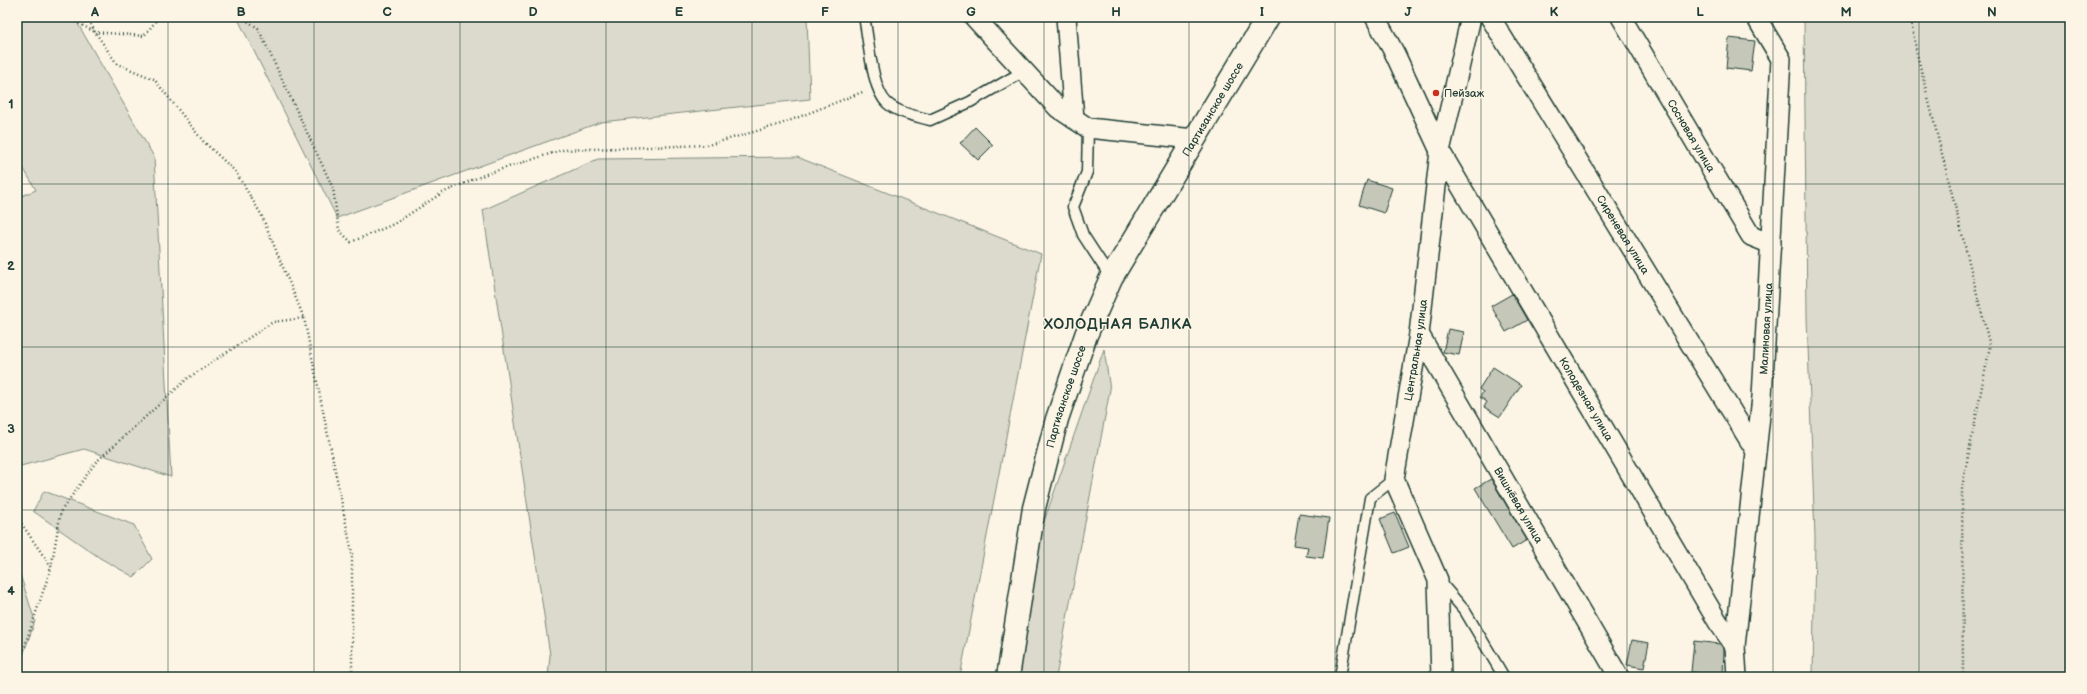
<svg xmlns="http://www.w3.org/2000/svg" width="2087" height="694" font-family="'Balsamiq Sans',sans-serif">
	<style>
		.green { fill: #dcdacc; stroke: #7e8c80 }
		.building { fill: #c5c7b9; stroke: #1f3d34 }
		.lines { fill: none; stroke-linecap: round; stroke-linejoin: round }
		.lane-casing { stroke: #1f3d34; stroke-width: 13 }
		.street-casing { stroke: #1f3d34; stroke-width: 22 }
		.secondary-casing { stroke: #1f3d34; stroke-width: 25 }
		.path { stroke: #1f3d34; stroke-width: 2.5; stroke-dasharray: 1 3; stroke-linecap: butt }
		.lane { stroke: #fcf5e5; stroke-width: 10 }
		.street { stroke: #fcf5e5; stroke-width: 19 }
		.secondary { stroke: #fcf5e5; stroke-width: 22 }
		.grid { fill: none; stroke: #1f3d34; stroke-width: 1; stroke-opacity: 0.55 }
		.poi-dot { fill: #c8321e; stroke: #fcf5e5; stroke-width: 1.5 }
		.labels { text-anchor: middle; stroke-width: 3; stroke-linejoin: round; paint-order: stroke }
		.poi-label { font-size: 11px; fill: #1f3d34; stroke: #fcf5e5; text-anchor: start }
		.street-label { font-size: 11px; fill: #1f3d34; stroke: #fcf5e5 }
		.district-label { font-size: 15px; font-weight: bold; letter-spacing: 1px; fill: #1f3d34; stroke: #fcf5e5 }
		.neatline { fill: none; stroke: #1f3d34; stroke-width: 1.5 }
		.grid-label { font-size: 13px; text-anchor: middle; font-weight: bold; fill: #1f3d34 }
	</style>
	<rect width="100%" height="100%" fill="#fcf5e5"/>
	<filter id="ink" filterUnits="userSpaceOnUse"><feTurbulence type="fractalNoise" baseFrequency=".025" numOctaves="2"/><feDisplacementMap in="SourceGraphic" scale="8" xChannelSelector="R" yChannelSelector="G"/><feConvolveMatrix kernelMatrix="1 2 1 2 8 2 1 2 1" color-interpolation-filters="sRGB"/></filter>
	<g filter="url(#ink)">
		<g class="green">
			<path d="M 17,17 L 74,17 L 154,157 L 171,477 L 84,449 L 17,467 L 17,198 L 36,190 L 17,157 Z"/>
			<path d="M 237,17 L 807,17 L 810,99 L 601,122 L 337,218 Z"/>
			<path d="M 1804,17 L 2070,17 L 2070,677 L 1813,677 L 1815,537 L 1807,318 Z"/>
			<path d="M 797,157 L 1041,254 L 960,677 L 548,677 L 550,655 L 483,210 L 598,159 Z"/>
			<path d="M 1104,349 L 1110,390 L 1056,677 L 1017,677 L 1040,533 Z"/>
			<path d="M 44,491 L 134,525 L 152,559 L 134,577 L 100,558 L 33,511 Z"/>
			<path d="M 17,565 L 35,621 L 17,672 Z"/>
		</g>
		<g class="building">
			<path d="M 1729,38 L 1755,41 L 1751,71 L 1726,68 Z"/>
			<path d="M 975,127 L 993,145 L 978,160 L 960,143 Z"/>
			<path d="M 1367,180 L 1392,188 L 1384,213 L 1359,205 Z"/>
			<path d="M 1512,294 L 1527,320 L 1506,332 L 1491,306 Z"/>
			<path d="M 1448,329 L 1464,332 L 1459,355 L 1443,352 Z"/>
			<path d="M 1493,367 L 1521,385 L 1500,417 L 1484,407 L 1487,402 L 1480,397 L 1483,392 L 1479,389 Z"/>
			<path d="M 1491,479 L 1527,540 L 1512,549 L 1475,488 Z"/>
			<path d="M 1395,513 L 1409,547 L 1394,553 L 1380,519 Z"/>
			<path d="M 1299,514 L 1329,518 L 1323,558 L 1306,556 L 1308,547 L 1294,545 Z"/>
			<path d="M 1632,640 L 1649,643 L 1644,668 L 1627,665 Z"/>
			<path d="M 1694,641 L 1720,644 L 1724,650 L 1723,676 L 1691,672 Z"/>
		</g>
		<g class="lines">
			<defs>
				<g id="lane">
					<path d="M 864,17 C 869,39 871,88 887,103 C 898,113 916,116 930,120 L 970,102 L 1024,71"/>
					<path d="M 1088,128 L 1087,172 L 1073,207 L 1083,235 L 1111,278"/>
					<path d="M 1440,582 L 1465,611 L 1504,677"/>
					<path d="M 1340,677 L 1370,498 L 1394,479"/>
				</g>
				<g id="street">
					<path d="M 974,17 L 1058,108 L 1088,128 L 1194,139"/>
					<path d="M 1066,17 L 1074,119"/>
					<path id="s1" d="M 1375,17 L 1395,54 L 1440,151 L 1718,622 L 1735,646"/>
					<path id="s2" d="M 1490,17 L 1756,451"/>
					<path id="s3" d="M 1621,17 L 1751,236 L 1771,244"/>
					<path id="s4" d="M 1419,334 L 1619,677"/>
					<path id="s5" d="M 1441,677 L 1438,580 L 1394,479 L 1419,334 L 1440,151 L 1471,17"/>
					<path id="s6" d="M 1737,677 L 1735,646 L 1762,397 L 1781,59 L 1756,17"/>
				</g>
				<g id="secondary">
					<path id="s7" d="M 1008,677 L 1034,508 L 1057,419 L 1086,335 L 1111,278 L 1268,17"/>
				</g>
			</defs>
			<use href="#lane" class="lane-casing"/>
			<use href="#street" class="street-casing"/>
			<use href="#secondary" class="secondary-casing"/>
			<g class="path">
				<path d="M 87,17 L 95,32 L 144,36 L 159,17"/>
				<path d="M 241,17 L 258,28 L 333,188 L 339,230 L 351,242 L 394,224 L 442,193 L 486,174 L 562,150 L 708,145 L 781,124 L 865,91"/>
				<path d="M 1910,17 L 1917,54 L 1990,346 L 1962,487 L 1963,677"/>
				<path d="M 304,318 L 352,553 L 352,677"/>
				<path d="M 17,517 L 51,567"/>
				<path d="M 17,669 L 51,568 L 61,511 L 96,462 L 188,378 L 273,322 L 304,318 L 261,214 L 235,171 L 203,141 L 154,79 L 117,64 L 95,32 L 66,17"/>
			</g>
			<use href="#lane" class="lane"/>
			<use href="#street" class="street"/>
			<use href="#secondary" class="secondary"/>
		</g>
	</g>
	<path class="grid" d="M 168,17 L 168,677M 314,17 L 314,677M 460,17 L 460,677M 606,17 L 606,677M 752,17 L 752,677M 898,17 L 898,677M 1044,17 L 1044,677M 1189,17 L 1189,677M 1335,17 L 1335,677M 1481,17 L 1481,677M 1627,17 L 1627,677M 1773,17 L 1773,677M 1919,17 L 1919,677M 17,184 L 2070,184M 17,347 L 2070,347M 17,510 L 2070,510"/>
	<circle class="poi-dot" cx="1436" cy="93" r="4"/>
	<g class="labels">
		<g class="poi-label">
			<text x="1444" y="97">Пейзаж</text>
		</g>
		<g class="street-label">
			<text dy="4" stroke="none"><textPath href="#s7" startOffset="611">Партизанское шоссе</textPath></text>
			<text dy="4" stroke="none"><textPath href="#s3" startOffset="138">Сосновая улица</textPath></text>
			<text dy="4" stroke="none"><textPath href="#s2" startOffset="255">Сиреневая улица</textPath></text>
			<text dy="4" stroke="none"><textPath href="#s6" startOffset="350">Малиновая улица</textPath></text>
			<text dy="4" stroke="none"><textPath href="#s5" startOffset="338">Центральная улица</textPath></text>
			<text dy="4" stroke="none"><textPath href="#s7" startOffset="287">Партизанское шоссе</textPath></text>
			<text dy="4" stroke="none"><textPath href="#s1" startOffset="437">Колодезная улица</textPath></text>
			<text dy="4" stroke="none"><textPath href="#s4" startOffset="198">Вишнёвая улица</textPath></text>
		</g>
		<g class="district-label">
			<text x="1118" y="329">ХОЛОДНАЯ БАЛКА</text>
		</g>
	</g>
	<rect width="2087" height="694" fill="none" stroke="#fcf5e5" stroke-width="44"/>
	<rect x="22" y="22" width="2043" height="650" class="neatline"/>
	<g class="grid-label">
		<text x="95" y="16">A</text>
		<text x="241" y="16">B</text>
		<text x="387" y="16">C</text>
		<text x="533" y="16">D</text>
		<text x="679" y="16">E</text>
		<text x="825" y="16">F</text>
		<text x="971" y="16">G</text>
		<text x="1116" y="16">H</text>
		<text x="1262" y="16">I</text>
		<text x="1408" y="16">J</text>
		<text x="1554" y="16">K</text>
		<text x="1700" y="16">L</text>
		<text x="1846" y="16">M</text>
		<text x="1992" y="16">N</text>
		<text x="11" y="108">1</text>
		<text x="11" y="270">2</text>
		<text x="11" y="433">3</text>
		<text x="11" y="595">4</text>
	</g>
</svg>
